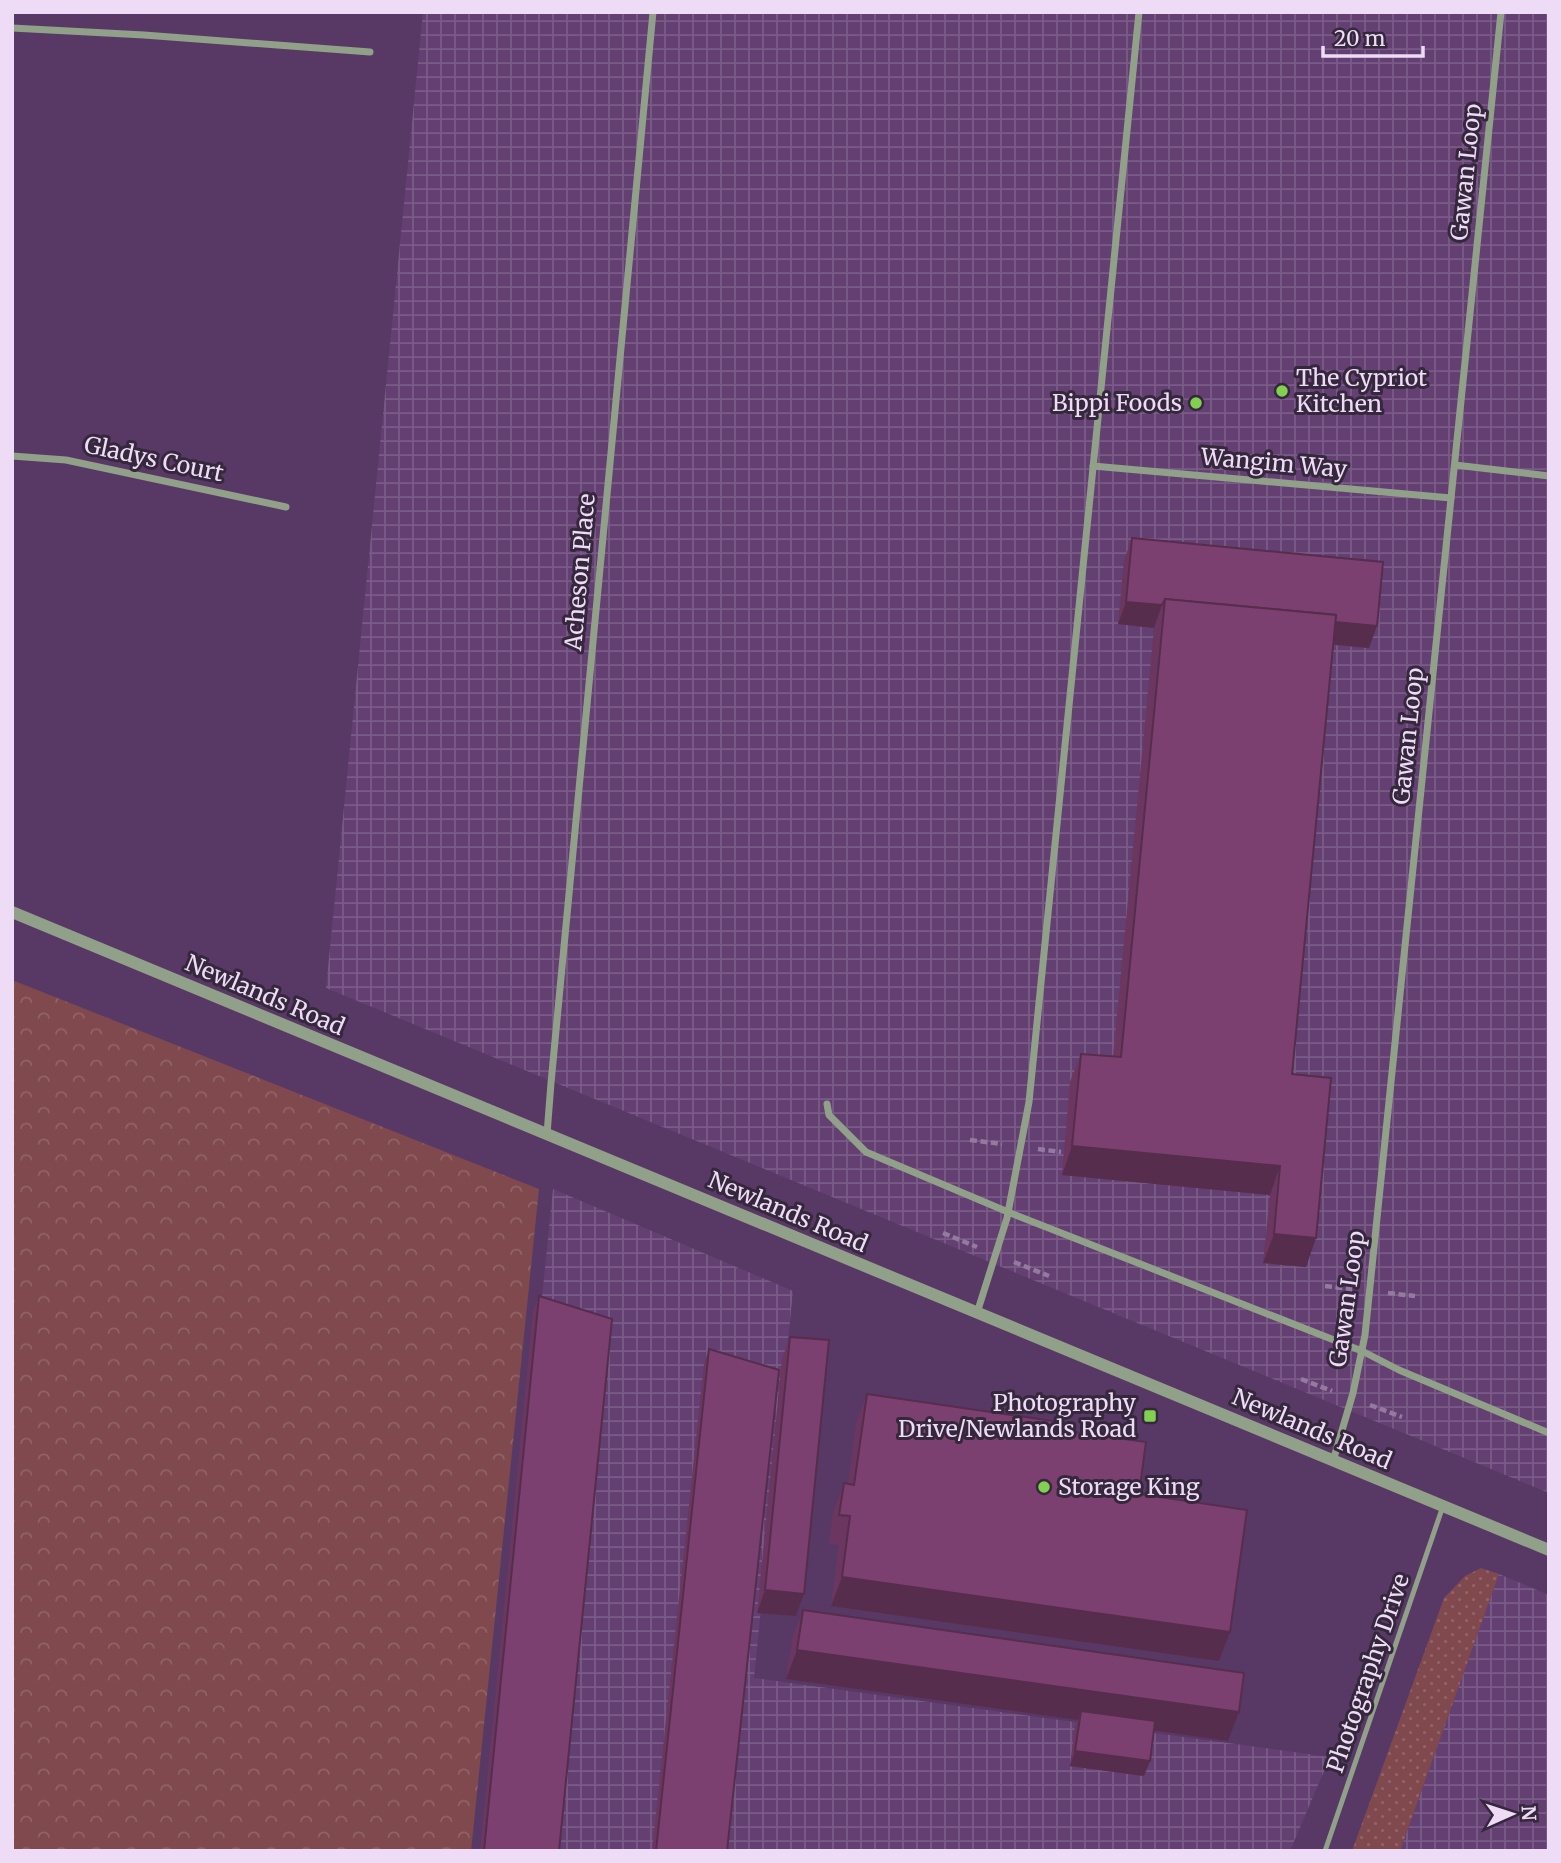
<svg xmlns="http://www.w3.org/2000/svg" width="1561" height="1863" font-family="Merriweather,serif">
	<style>
		.industrial { fill: url(#industrial-grid) }
		.grass { fill: url(#grass-dots) }
		.park { fill: url(#park-crowns) }
		.lines { fill: none; stroke-linecap: round; stroke-linejoin: round }
		.path { stroke: #957aa0; stroke-width: 4.5; stroke-dasharray: 7 3.5; stroke-linecap: butt }
		.service { stroke: #91a089; stroke-width: 5 }
		.minor { stroke: #91a089; stroke-width: 7 }
		.tertiary { stroke: #91a089; stroke-width: 12 }
		.wall { fill: #6b3760 }
		.shaded-wall { fill: #572d4e }
		.building { fill: #7c4070; stroke: #572d4e; stroke-width: 2 }
		.poi-dot { fill: #82d050; stroke: #35273c; stroke-width: 2.5 }
		.labels { text-anchor: middle; stroke-width: 6; stroke-linejoin: round; paint-order: stroke }
		.street-label { font-size: 23px; fill: #eedbf6; stroke: #35273c }
		.poi-label { font-size: 23px; fill: #eedbf6; stroke: #35273c; text-anchor: start }
	</style>
	<defs>
		<pattern id="industrial-grid" width="8" height="8" patternUnits="userSpaceOnUse" patternTransform="scale(1.75)"><rect width="8" height="8" fill="#633f72"/><path d="M0 4h8M4 0v8" fill="none" stroke="#7a5a87"/></pattern>
		<pattern id="grass-dots" width="8" height="8" patternUnits="userSpaceOnUse" patternTransform="scale(1.75)"><rect width="8" height="8" fill="#7f494d"/><path d="M2 2h.1M6 6h.1" fill="none" stroke="#916367" stroke-width="1.8" stroke-linecap="round"/></pattern>
		<pattern id="park-crowns" width="20" height="18" patternUnits="userSpaceOnUse" patternTransform="scale(1.75)"><rect width="20" height="18" fill="#7f494d"/><path d="M2 6a3 3 0 1 1 6 0M12 15a3 3 0 1 1 6 0" fill="none" stroke="#916367"/></pattern>
	</defs>
	<rect width="100%" height="100%" fill="#583965"/>
	<g class="industrial">
		<path d="M 423,12 L 1549,12 L 1549,1493 L 326,988 Z"/>
		<path d="M 553,1189 L 793,1291 L 754,1678 L 1330,1757 L 1290,1851 L 486,1851 Z"/>
		<path d="M 1499,1574 L 1549,1595 L 1549,1851 L 1400,1851 Z"/>
	</g>
	<path class="grass" d="M 1481,1568 L 1499,1574 L 1400,1851 L 1352,1851 L 1444,1598 L 1465,1576 Z"/>
	<path class="park" d="M 12,980 L 539,1189 L 471,1851 L 12,1851 Z"/>
	<g class="lines">
		<g class="path">
			<path d="M 970,1140 L 1002,1144"/>
			<path d="M 1038,1149 L 1061,1152"/>
			<path d="M 943,1233 L 977,1247"/>
			<path d="M 1014,1262 L 1049,1276"/>
			<path d="M 1325,1286 L 1352,1289"/>
			<path d="M 1388,1293 L 1415,1296"/>
			<path d="M 1301,1379 L 1332,1391"/>
			<path d="M 1370,1405 L 1402,1417"/>
		</g>
		<path class="service" d="M 1325,1851 L 1443,1506"/>
		<g class="minor">
			<path d="M 12,28 L 144,35 L 370,52"/>
			<path d="M 12,456 L 66,460 L 286,507"/>
			<path d="M 1455,465 L 1549,476"/>
			<path d="M 1093,466 L 1451,498"/>
			<path d="M 827,1104 L 829,1115 L 866,1152 L 1008,1212 L 1362,1351 L 1399,1370 L 1549,1433"/>
			<path d="M 547,1134 L 551,1083 L 653,12"/>
			<path d="M 977,1313 L 1007,1218 L 1029,1102 L 1139,12"/>
			<path d="M 1333,1461 L 1353,1393 L 1365,1335 L 1501,12"/>
		</g>
		<path class="tertiary" d="M 12,912 L 1549,1550"/>
	</g>
	<g class="wall">
		<path d="M 1132,538 L 1369,648 L 1333,645 L 1292,1074 L 1306,1267 L 1263,1263 L 1270,1195 L 1062,1175 L 1070,1082 L 1081,1054 L 1113,1057 L 1154,628 L 1118,624 L 1124,560 Z"/>
		<path d="M 539,1296 L 559,1851 L 480,1851 L 533,1311 Z"/>
		<path d="M 790,1337 L 804,1594 L 796,1616 L 757,1613 L 782,1359 Z"/>
		<path d="M 709,1349 L 727,1851 L 652,1851 L 704,1364 Z"/>
		<path d="M 867,1394 L 1052,1429 L 1139,1494 L 1230,1632 L 1219,1661 L 831,1606 L 839,1545 L 829,1544 L 833,1512 L 844,1483 L 848,1484 L 856,1423 Z"/>
		<path d="M 803,1610 L 1228,1741 L 1154,1731 L 1144,1776 L 1070,1766 L 1075,1726 L 1078,1720 L 786,1679 L 792,1639 Z"/>
	</g>
	<g class="shaded-wall">
		<path d="M 1126,602 L 1162,605 L 1154,628 L 1118,624 Z"/>
		<path d="M 1164,606 L 1377,626 L 1369,648 L 1162,628 Z"/>
		<path d="M 1072,1146 L 1280,1166 L 1270,1195 L 1062,1175 Z"/>
		<path d="M 1274,1234 L 1316,1238 L 1306,1267 L 1263,1263 Z"/>
		<path d="M 842,1577 L 1230,1632 L 1219,1661 L 831,1606 Z"/>
		<path d="M 765,1590 L 804,1594 L 796,1616 L 757,1613 Z"/>
		<path d="M 797,1650 L 1239,1712 L 1228,1741 L 1080,1720 L 1081,1711 L 1078,1720 L 786,1679 Z"/>
		<path d="M 1075,1751 L 1150,1761 L 1144,1776 L 1070,1766 Z"/>
	</g>
	<g class="building">
		<path d="M 1132,538 L 1383,562 L 1377,626 L 1335,622 L 1336,615 L 1165,599 L 1162,605 L 1126,602 Z"/>
		<path d="M 1165,599 L 1336,615 L 1292,1074 L 1331,1078 L 1316,1238 L 1274,1234 L 1280,1166 L 1072,1146 L 1081,1054 L 1121,1057 Z"/>
		<path d="M 539,1296 L 612,1319 L 559,1851 L 484,1851 Z"/>
		<path d="M 790,1337 L 829,1340 L 804,1594 L 765,1590 Z"/>
		<path d="M 709,1349 L 779,1370 L 727,1851 L 656,1851 Z"/>
		<path d="M 867,1394 L 1053,1421 L 1052,1429 L 1146,1442 L 1139,1494 L 1247,1510 L 1230,1632 L 842,1577 L 850,1516 L 839,1515 L 844,1483 L 854,1485 Z"/>
		<path d="M 803,1610 L 1244,1673 L 1239,1712 L 797,1650 Z"/>
		<path d="M 1081,1711 L 1155,1721 L 1150,1761 L 1075,1751 Z"/>
	</g>
	<g class="poi-dot">
		<circle cx="1282" cy="391" r="7"/>
		<circle cx="1196" cy="403" r="7"/>
		<rect x="1143" y="1409" width="14" height="14" rx="3.5"/>
		<circle cx="1044" cy="1487" r="7"/>
	</g>
	<g class="labels">
		<g class="street-label">
			<text transform="translate(1466 172) rotate(-84)" y="8">Gawan Loop</text>
			<text transform="translate(154 459) rotate(12)" y="8">Gladys Court</text>
			<text transform="translate(1274 463) rotate(5)" y="8">Wangim Way</text>
			<text transform="translate(580 572) rotate(-85)" y="8">Acheson Place</text>
			<text transform="translate(1408 736) rotate(-84)" y="8">Gawan Loop</text>
			<text transform="translate(265 995) rotate(23)" y="8">Newlands Road</text>
			<text transform="translate(788 1212) rotate(23)" y="8">Newlands Road</text>
			<text transform="translate(1347 1299) rotate(-82)" y="8">Gawan Loop</text>
			<text transform="translate(1312 1429) rotate(23)" y="8">Newlands Road</text>
			<text transform="translate(1368 1673) rotate(-71)" y="8">Photography Drive</text>
		</g>
		<g class="poi-label">
			<text x="1296" y="386">The Cypriot<tspan x="1296" dy="26">Kitchen</tspan></text>
			<text x="1182" y="411" text-anchor="end">Bippi Foods</text>
			<text x="1136" y="1411" text-anchor="end">Photography<tspan x="1136" dy="26">Drive/Newlands Road</tspan></text>
			<text x="1058" y="1495">Storage King</text>
		</g>
	</g>
	<rect width="1561" height="1863" fill="none" stroke="#eedbf6" stroke-width="28"/>
	<g transform="translate(1512 1814) rotate(87)" stroke="#35273c" stroke-width="5" paint-order="stroke">
	<path d="M0-5L12 26L0 18L-12 26Z" fill="#eedbf6"/>
	<text y="-10" font-size="19" font-weight="bold" text-anchor="middle" fill="#eedbf6">N</text>
	</g>
	<path d="M1323 46v10h100v-10" fill="none" stroke="#eedbf6" stroke-width="3.5"/>
	<text x="1334" y="46" font-size="21" fill="#eedbf6" stroke="#35273c" stroke-width="5" paint-order="stroke">20 m</text>
</svg>
